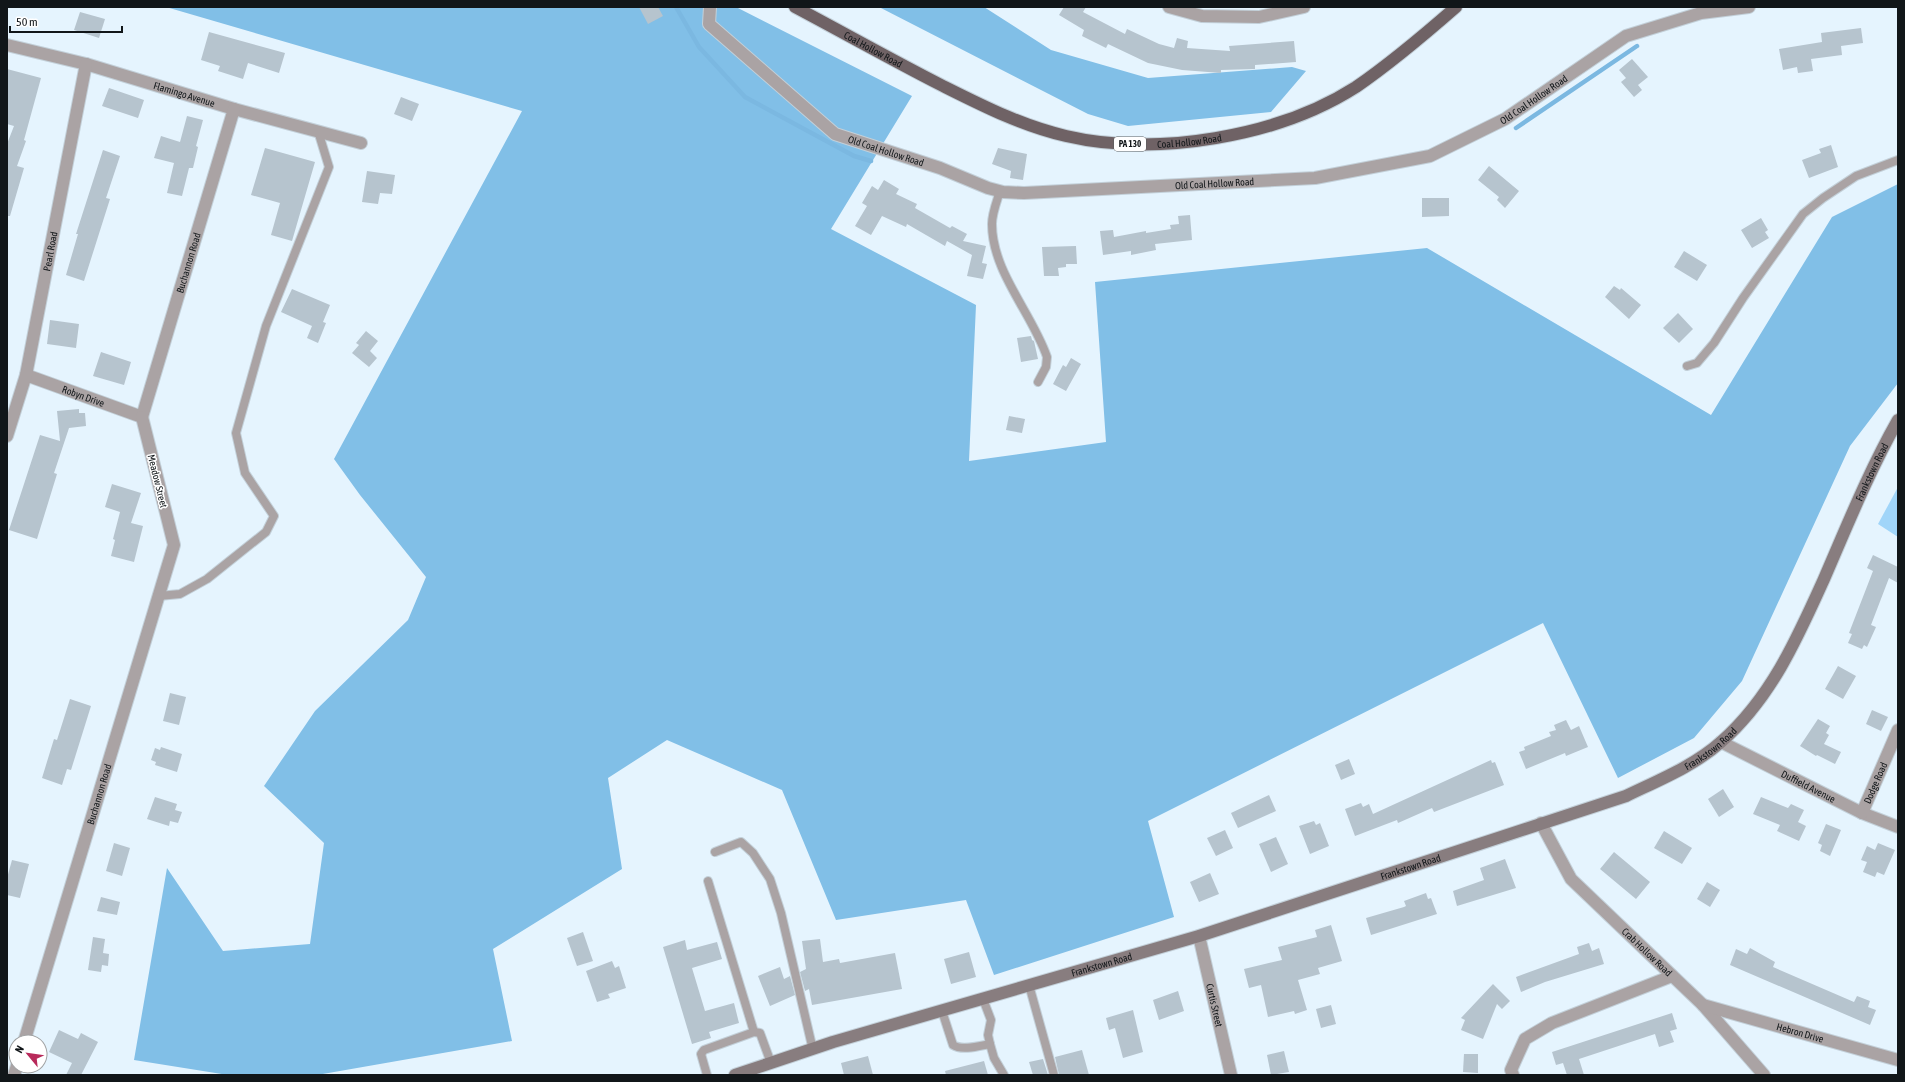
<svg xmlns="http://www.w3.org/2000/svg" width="1905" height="1082" font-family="'Asap Condensed',sans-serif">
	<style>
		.green { fill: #a0d5f9 }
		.forest { fill: #81bfe7 }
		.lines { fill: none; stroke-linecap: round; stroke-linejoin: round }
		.stream { stroke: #7bb8e1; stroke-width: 4.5 }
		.building { fill: #b6c4ce }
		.service-casing { stroke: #c3d0d9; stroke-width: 10 }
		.minor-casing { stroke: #c3d0d9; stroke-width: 14 }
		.secondary-casing { stroke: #c3d0d9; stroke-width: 14 }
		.primary-casing { stroke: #c3d0d9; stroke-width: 14 }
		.service { stroke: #aaa3a4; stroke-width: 8 }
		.minor { stroke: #aaa3a4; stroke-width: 12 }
		.secondary { stroke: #887d7f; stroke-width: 12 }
		.primary { stroke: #6f6265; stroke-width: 12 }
		.labels { text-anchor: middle; stroke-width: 3; stroke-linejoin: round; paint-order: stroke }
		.shield { fill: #fff; stroke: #585c5e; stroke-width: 1 }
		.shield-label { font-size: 9px; font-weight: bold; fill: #111619 }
		.street-label { font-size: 10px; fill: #111619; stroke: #fff }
	</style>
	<rect width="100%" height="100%" fill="#e5f4fe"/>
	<path class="green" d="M 1898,487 L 1898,537 L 1878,524 Z"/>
	<g class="forest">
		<path d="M 166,7 L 736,7 L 912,96 L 831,229 L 976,305 L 969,461 L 1106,442 L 1095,282 L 1427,248 L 1711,415 L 1832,217 L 1898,184 L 1898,383 L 1850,446 L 1742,681 L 1694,738 L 1618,778 L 1543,623 L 1148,821 L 1174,917 L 994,975 L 966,900 L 836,920 L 782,790 L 667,740 L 608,778 L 622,869 L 493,949 L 512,1041 L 317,1075 L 228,1075 L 134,1060 L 167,868 L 223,951 L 310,944 L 324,843 L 264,786 L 315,711 L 408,620 L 426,577 L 360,495 L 334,459 L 522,111 Z"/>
		<path d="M 879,7 L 984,7 L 1051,50 L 1148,78 L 1292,67 L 1306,71 L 1271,112 L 1128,126 L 1088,114 Z"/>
	</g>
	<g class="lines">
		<g class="stream">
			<path d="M 676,7 L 699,47 L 745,97 L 854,156 L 871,161"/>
			<path d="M 1516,128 L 1637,46"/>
		</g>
	</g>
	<g class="building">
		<path d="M 639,7 L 658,7 L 663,16 L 648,24 Z"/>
		<path d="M 1064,7 L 1086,7 L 1083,12 L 1125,34 L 1127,29 L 1159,44 L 1174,48 L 1177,38 L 1188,41 L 1187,48 L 1230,51 L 1229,46 L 1294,41 L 1296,62 L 1255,65 L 1255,69 L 1221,70 L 1221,73 L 1182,70 L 1148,63 L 1108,44 L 1106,48 L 1082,36 L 1084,30 L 1059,15 Z"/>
		<path d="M 80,12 L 105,19 L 99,38 L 74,30 Z"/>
		<path d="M 1861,28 L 1863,43 L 1841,46 L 1842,55 L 1811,59 L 1813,71 L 1798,73 L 1797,67 L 1783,70 L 1779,49 L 1822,42 L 1821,33 Z"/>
		<path d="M 209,32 L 285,53 L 279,73 L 248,63 L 243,79 L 218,71 L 220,66 L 201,60 Z"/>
		<path d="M 1632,59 L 1648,77 L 1638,85 L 1642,90 L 1634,97 L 1621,82 L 1626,78 L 1619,70 Z"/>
		<path d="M 7,69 L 41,78 L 24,140 L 26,141 L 17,166 L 24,168 L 10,216 L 7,216 L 7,144 L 14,126 L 7,124 Z"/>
		<path d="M 109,88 L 144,100 L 138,118 L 102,106 Z"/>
		<path d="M 401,97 L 419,104 L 412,121 L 394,114 Z"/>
		<path d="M 187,116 L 203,120 L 196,146 L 198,147 L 193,168 L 189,168 L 182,196 L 167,193 L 174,163 L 154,158 L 161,136 L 180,142 Z"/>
		<path d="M 1831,145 L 1838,167 L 1809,178 L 1802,160 L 1821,153 L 1819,149 Z"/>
		<path d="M 265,148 L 315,162 L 292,241 L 271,235 L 280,203 L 251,195 Z"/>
		<path d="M 998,148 L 1027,154 L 1023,180 L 1010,178 L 1011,171 L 992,164 Z"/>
		<path d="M 103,150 L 120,156 L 106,198 L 110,199 L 84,281 L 66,275 L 78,234 L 76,234 Z"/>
		<path d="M 1489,166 L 1519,191 L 1505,208 L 1497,200 L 1499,197 L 1478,180 Z"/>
		<path d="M 367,171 L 395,175 L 392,194 L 380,193 L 378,204 L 362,202 Z"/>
		<path d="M 884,180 L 899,189 L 896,194 L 917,204 L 915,208 L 950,228 L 952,226 L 967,234 L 963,241 L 986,246 L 982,263 L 987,264 L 983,279 L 967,276 L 972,255 L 947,241 L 945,246 L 907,224 L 906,227 L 882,216 L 871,235 L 855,226 L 867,206 L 862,203 L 872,186 L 878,190 Z"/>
		<path d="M 1422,198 L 1449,198 L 1449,216 L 1422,217 Z"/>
		<path d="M 1190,215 L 1192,240 L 1155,244 L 1156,250 L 1131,255 L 1131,251 L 1103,255 L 1100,231 L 1113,230 L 1114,237 L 1146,231 L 1146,233 L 1171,229 L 1170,225 L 1179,224 L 1178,216 Z"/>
		<path d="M 1761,218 L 1768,230 L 1765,232 L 1769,238 L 1752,248 L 1741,230 Z"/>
		<path d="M 1076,246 L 1077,264 L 1066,264 L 1066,267 L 1058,268 L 1059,276 L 1044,276 L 1042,247 Z"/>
		<path d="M 1684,251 L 1707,265 L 1697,281 L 1674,267 Z"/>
		<path d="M 1614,286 L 1620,290 L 1621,288 L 1641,305 L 1629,319 L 1605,297 Z"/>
		<path d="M 292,289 L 330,305 L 323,322 L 326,323 L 318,343 L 307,338 L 312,326 L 281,312 Z"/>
		<path d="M 1678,313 L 1693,329 L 1679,343 L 1663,328 Z"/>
		<path d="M 50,320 L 79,324 L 76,348 L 47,344 Z"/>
		<path d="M 366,331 L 378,341 L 370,351 L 377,358 L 369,367 L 352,353 L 359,345 L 356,343 Z"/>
		<path d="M 1031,336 L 1032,340 L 1034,341 L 1038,359 L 1021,362 L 1017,338 Z"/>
		<path d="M 101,352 L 131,362 L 124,385 L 93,376 Z"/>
		<path d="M 1071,358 L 1081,364 L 1066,391 L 1053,384 L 1063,365 L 1066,367 Z"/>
		<path d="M 79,409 L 79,413 L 85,413 L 86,426 L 69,428 L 54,473 L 57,474 L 37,539 L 9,530 L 40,435 L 60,441 L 57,411 Z"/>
		<path d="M 1009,416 L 1025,419 L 1022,433 L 1006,430 Z"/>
		<path d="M 112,484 L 141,493 L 131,523 L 143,526 L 134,562 L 111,556 L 115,540 L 113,539 L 120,512 L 105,507 Z"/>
		<path d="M 1873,555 L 1898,567 L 1898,583 L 1889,578 L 1871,625 L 1876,627 L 1867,647 L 1864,645 L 1862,649 L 1848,643 L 1852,634 L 1849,633 L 1873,571 L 1867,568 Z"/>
		<path d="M 1838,666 L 1856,676 L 1843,699 L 1825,689 Z"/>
		<path d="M 170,693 L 186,697 L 179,725 L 163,721 Z"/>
		<path d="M 70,699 L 91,706 L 71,770 L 67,769 L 62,785 L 42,778 L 54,739 L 57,740 Z"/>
		<path d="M 1872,710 L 1888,717 L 1881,731 L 1866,724 Z"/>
		<path d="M 1818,719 L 1830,726 L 1826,733 L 1829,735 L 1824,744 L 1841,752 L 1835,764 L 1817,755 L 1816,756 L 1800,746 Z"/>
		<path d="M 1566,720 L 1571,730 L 1579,726 L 1588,747 L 1566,756 L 1565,753 L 1526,769 L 1519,752 L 1525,750 L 1524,747 L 1551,736 L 1549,732 L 1556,730 L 1554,725 Z"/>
		<path d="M 161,747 L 182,754 L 177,772 L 155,765 L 156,762 L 151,760 L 155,748 L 160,750 Z"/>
		<path d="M 1349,759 L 1355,774 L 1341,780 L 1335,765 Z"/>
		<path d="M 1491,760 L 1492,763 L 1495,762 L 1504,785 L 1434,812 L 1432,808 L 1398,823 L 1397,820 L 1355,836 L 1345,809 L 1361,803 L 1363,807 L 1369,804 L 1373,814 Z"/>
		<path d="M 1723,789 L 1734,807 L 1719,817 L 1708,799 Z"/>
		<path d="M 1269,795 L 1276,811 L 1238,828 L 1231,813 Z"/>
		<path d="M 155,797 L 177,804 L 175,810 L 182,812 L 178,823 L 170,821 L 169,826 L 147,819 Z"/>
		<path d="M 1761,797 L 1788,808 L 1791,804 L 1804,810 L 1798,822 L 1806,826 L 1799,841 L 1777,831 L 1780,825 L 1753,814 Z"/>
		<path d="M 1314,821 L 1316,825 L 1320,823 L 1329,846 L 1310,854 L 1299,826 Z"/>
		<path d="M 1826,824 L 1841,830 L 1830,856 L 1820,851 L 1822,845 L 1818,843 Z"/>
		<path d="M 1225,830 L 1233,848 L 1216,856 L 1207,838 Z"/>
		<path d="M 1664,831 L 1692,848 L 1682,864 L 1654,848 Z"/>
		<path d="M 1276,837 L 1288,864 L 1271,872 L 1259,844 Z"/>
		<path d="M 114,843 L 130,848 L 122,876 L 106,871 Z"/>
		<path d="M 1878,843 L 1895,850 L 1884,875 L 1877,872 L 1875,877 L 1863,872 L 1867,862 L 1861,860 L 1867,846 L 1875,850 Z"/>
		<path d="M 1614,852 L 1650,882 L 1636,899 L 1600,869 Z"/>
		<path d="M 1505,859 L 1516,888 L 1457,906 L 1453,891 L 1484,880 L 1480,868 Z"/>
		<path d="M 12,860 L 29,864 L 20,898 L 7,895 L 7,878 Z"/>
		<path d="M 1210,873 L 1219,894 L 1199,902 L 1190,882 Z"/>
		<path d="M 1707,882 L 1720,890 L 1710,907 L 1697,899 Z"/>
		<path d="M 1426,893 L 1428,899 L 1431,898 L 1437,914 L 1371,935 L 1366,918 L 1404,907 L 1406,906 L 1404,901 Z"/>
		<path d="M 101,897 L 120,902 L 117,915 L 97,911 Z"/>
		<path d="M 1331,925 L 1342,961 L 1318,968 L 1320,974 L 1298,980 L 1307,1010 L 1295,1014 L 1294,1011 L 1268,1017 L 1261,985 L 1249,988 L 1244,969 L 1282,960 L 1278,947 L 1317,937 L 1315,930 Z"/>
		<path d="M 583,932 L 593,961 L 577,966 L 567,938 Z"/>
		<path d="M 93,937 L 105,939 L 103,953 L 109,954 L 108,966 L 102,965 L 101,972 L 88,970 Z"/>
		<path d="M 820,939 L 823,962 L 839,959 L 840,963 L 895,953 L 902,989 L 812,1005 L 809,989 L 805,991 L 800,972 L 806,969 L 802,941 Z"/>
		<path d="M 685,940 L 687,950 L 717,942 L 722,959 L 692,968 L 705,1011 L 734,1003 L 739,1023 L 709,1032 L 711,1038 L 692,1044 L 663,947 Z"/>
		<path d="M 1589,943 L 1592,951 L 1599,948 L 1604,964 L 1545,982 L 1521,992 L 1516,977 L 1579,954 L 1577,947 Z"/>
		<path d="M 1750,948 L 1775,962 L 1773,967 L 1854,1002 L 1857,996 L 1870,1001 L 1868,1007 L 1876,1010 L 1870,1025 L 1730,965 L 1736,949 L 1747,954 Z"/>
		<path d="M 969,952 L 976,977 L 951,984 L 944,959 Z"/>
		<path d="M 612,961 L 615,968 L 619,966 L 626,988 L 608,994 L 610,998 L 597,1002 L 586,971 Z"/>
		<path d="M 780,967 L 784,979 L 790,976 L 795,995 L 770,1006 L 758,976 Z"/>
		<path d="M 1493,984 L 1510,1001 L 1502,1009 L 1497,1004 L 1483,1039 L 1461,1030 L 1465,1020 L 1461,1018 Z"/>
		<path d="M 1178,991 L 1184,1011 L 1159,1020 L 1153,1000 Z"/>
		<path d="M 1331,1005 L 1336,1024 L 1321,1028 L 1316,1009 Z"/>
		<path d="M 1133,1010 L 1143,1052 L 1123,1058 L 1115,1028 L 1109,1030 L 1106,1018 Z"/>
		<path d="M 1672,1013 L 1677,1029 L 1670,1031 L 1674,1042 L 1659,1047 L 1655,1034 L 1579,1059 L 1584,1075 L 1567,1075 L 1563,1063 L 1556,1065 L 1552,1052 Z"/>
		<path d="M 59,1030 L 78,1039 L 81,1033 L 98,1042 L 81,1075 L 66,1075 L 72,1063 L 49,1052 Z"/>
		<path d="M 1082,1050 L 1089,1075 L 1059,1075 L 1055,1057 Z"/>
		<path d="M 1284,1051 L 1289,1072 L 1271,1075 L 1267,1055 Z"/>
		<path d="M 1464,1054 L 1478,1054 L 1478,1073 L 1463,1072 Z"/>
		<path d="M 868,1056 L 873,1075 L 844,1075 L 841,1063 Z"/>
		<path d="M 1043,1059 L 1048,1075 L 1033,1075 L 1029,1062 Z"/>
		<path d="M 984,1061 L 988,1075 L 946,1075 L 945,1071 Z"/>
	</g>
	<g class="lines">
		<defs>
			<g id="service">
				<path d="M 1000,191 C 997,201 992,213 992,224 C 992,272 1032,313 1047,357 L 1046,367 L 1038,382"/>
				<path d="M 1687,366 L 1697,363 L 1714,343 L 1743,298 L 1803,214 L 1823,198 L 1856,176 L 1898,160"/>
				<path d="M 159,596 L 180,594 L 207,579 L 266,532 L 274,516 L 245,473 L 236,433 L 266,326 L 329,167 L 318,131"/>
				<path d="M 715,852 L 741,842 L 753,853 L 770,879 L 781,913 L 813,1050"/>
				<path d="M 708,881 L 754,1032"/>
				<path d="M 1029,985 L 1054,1075"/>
				<path d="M 942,1011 L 953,1045 C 962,1051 979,1046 990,1044 L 988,1035 L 991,1020 L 983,999"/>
				<path d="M 990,1044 L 994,1058 L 1004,1075"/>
				<path d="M 707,1075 L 701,1054 L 704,1050 L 754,1032 L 760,1033 L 771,1063"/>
			</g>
			<g id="minor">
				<path id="s1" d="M 710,7 L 709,24 L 835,134 L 940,168 L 988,188 L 1003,192 L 1024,193 L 1315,178 L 1430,156 L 1505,119 L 1626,36 L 1701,13 L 1749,7"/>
				<path d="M 1169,7 L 1202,16 L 1259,17 L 1304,7"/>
				<path id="s2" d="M 7,45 L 86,64 L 234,109 L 361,143"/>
				<path id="s3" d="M 26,375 L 142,417"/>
				<path id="s4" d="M 142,417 L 234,109"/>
				<path id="s5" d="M 7,436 L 26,375 L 86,64"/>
				<path id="s6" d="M 1721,742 L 1862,813 L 1898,827"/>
				<path id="s7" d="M 1862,813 L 1898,730"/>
				<path id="s8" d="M 1541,823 L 1571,879 L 1703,1005 L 1764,1075"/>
				<path id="s9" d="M 1199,936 L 1231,1075"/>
				<path id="s10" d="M 1703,1005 L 1898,1060"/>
				<path id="s11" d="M 24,1042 L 174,545 L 142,417"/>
				<path d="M 14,1075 L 17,1066"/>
				<path d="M 1513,1075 L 1511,1070 L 1525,1039 L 1552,1023 L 1672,976"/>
			</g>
			<g id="secondary">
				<path id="s12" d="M 735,1075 L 833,1042 L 1199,936 L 1626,796 C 1659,780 1694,766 1721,742 C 1771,698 1797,639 1824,579 C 1847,526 1869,471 1898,420"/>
			</g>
			<g id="primary">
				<path id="s13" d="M 795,7 C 844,33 892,60 941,85 C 981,105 1022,126 1066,136 C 1156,157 1278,137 1356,87 C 1391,63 1424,35 1456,7"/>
			</g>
		</defs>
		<use href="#service" class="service-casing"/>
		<use href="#minor" class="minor-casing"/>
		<use href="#secondary" class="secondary-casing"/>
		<use href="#primary" class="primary-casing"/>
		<use href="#service" class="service"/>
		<use href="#minor" class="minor"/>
		<use href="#secondary" class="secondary"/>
		<use href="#primary" class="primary"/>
	</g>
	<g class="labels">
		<rect class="shield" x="1114" y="137" width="32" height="14" rx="3"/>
		<g class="shield-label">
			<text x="1130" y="147">PA 130</text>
		</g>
		<g class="street-label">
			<text dy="4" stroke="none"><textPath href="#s13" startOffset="89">Coal Hollow Road</textPath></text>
			<text dy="4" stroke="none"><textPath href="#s2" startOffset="184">Flamingo Avenue</textPath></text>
			<text dy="4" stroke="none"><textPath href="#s1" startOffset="910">Old Coal Hollow Road</textPath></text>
			<text dy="4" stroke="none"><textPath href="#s13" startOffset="425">Coal Hollow Road</textPath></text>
			<text dy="4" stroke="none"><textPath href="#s1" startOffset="238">Old Coal Hollow Road</textPath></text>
			<text dy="4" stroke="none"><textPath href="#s1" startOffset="574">Old Coal Hollow Road</textPath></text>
			<text dy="4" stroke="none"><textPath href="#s5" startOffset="190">Pearl Road</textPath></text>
			<text dy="4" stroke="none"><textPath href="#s4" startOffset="161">Buchannon Road</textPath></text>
			<text dy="4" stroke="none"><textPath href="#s3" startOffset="61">Robyn Drive</textPath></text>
			<text dy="4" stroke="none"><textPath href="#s12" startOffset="1355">Frankstown Road</textPath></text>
			<text transform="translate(158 481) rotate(76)" y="4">Meadow Street</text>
			<text dy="4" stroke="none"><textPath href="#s12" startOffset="1031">Frankstown Road</textPath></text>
			<text dy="4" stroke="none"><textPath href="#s7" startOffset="33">Dodge Road</textPath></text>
			<text dy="4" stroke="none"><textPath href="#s6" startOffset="98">Duffield Avenue</textPath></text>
			<text dy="4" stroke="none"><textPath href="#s11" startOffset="259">Buchannon Road</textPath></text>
			<text dy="4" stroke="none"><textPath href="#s12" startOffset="707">Frankstown Road</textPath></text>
			<text dy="4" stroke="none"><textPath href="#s8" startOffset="169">Crab Hollow Road</textPath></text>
			<text dy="4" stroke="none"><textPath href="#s12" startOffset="383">Frankstown Road</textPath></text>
			<text dy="4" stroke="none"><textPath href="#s9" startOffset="71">Curtis Street</textPath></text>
			<text dy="4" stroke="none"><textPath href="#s10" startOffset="101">Hebron Drive</textPath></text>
		</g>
	</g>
	<rect width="1905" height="1082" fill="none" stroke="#111619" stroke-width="16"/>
	<g transform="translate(28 1054) rotate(299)"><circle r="19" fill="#ffffff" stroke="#a0a2a3"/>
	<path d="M0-3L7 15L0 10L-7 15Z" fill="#b82a5b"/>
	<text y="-6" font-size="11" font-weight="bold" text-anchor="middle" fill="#111619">N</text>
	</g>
	<path d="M10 26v6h112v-6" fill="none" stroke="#111619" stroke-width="2"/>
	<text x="16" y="26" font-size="12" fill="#111619" stroke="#ffffff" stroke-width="3" paint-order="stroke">50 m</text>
</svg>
